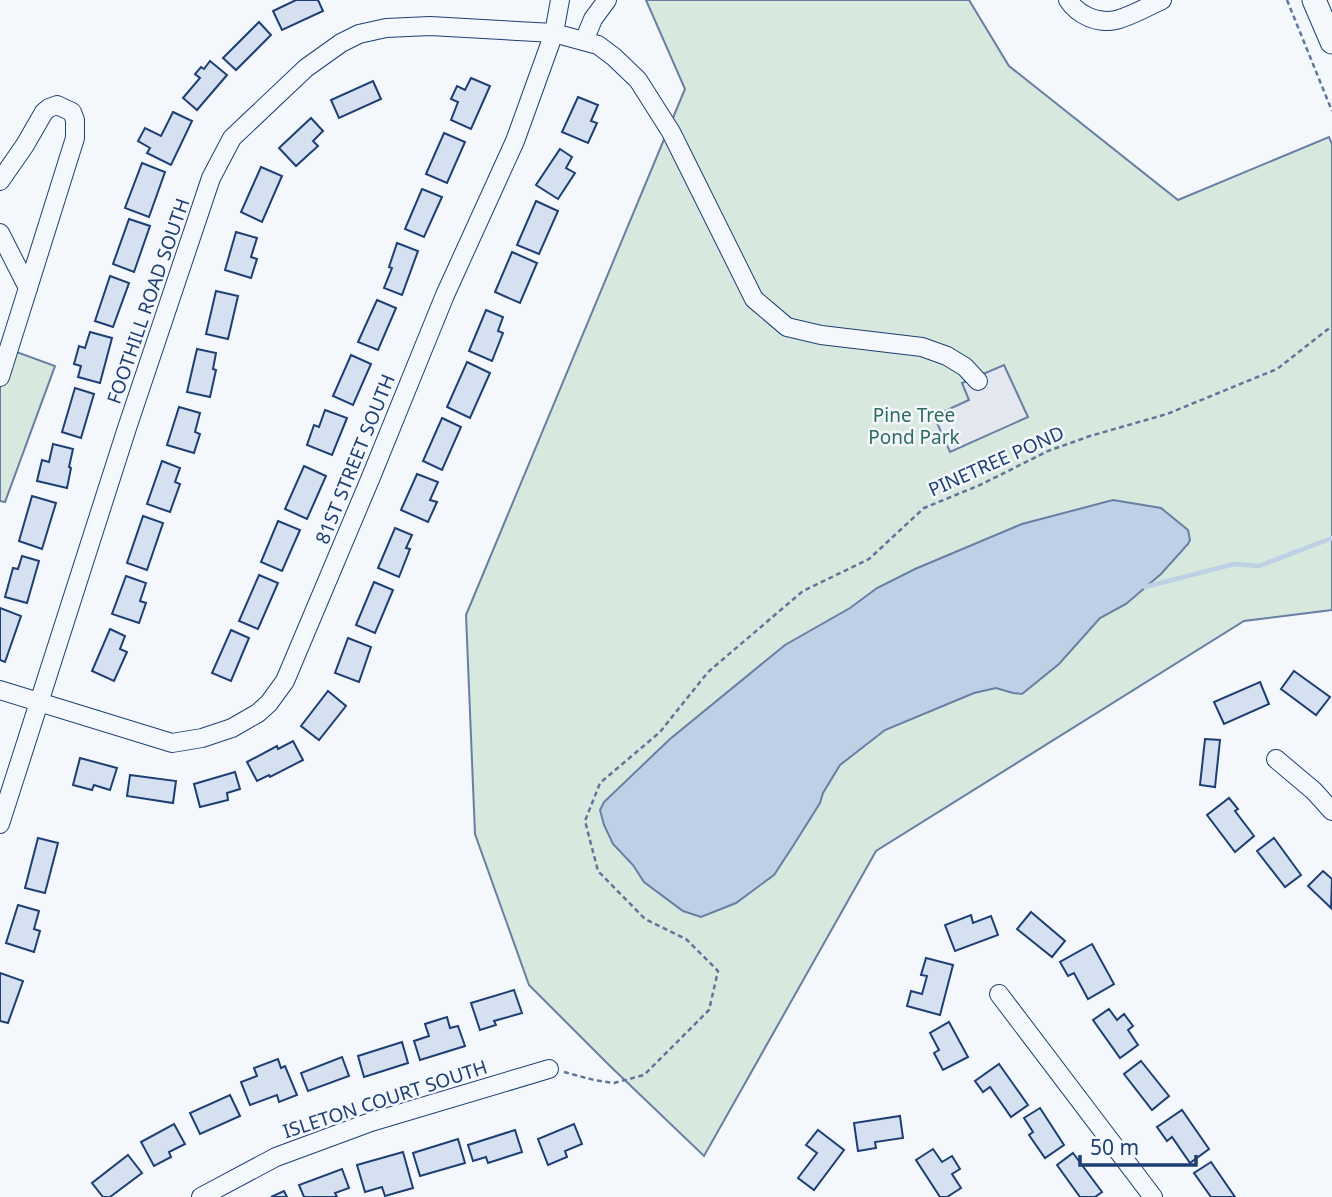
<svg xmlns="http://www.w3.org/2000/svg" width="1332" height="1197" font-family="'Noto Sans',sans-serif">
	<style>
		.green { fill: #d7e8df; stroke: #687fa3; stroke-width: 2 }
		.parking { fill: #e3e8f0; stroke: #687fa3; stroke-width: 2 }
		.water { fill: #bed0e5; stroke: #687fa3; stroke-width: 2 }
		.lines { fill: none; stroke-linecap: round; stroke-linejoin: round }
		.stream { stroke: #bed0e5; stroke-width: 4.5 }
		.building { fill: #d5e0f0; stroke: #1d3f73; stroke-width: 2 }
		.minor-casing { stroke: #1d3f73; stroke-width: 20 }
		.major-casing { stroke: #1d3f73; stroke-width: 25 }
		.path { stroke: #5e769c; stroke-width: 2.5; stroke-dasharray: 5 3.5; stroke-linecap: butt }
		.minor { stroke: #f4f7fb; stroke-width: 18 }
		.major { stroke: #f4f7fb; stroke-width: 23 }
		.labels { text-anchor: middle; stroke-width: 5; stroke-linejoin: round; paint-order: stroke }
		.street-label { font-size: 19px; fill: #1d3f73; stroke: #f4f7fb }
		.park-label { font-size: 19px; fill: #2c6c60; stroke: #f4f7fb }
	</style>
	<rect width="100%" height="100%" fill="#f4f7fb"/>
	<g class="green">
		<path d="M 646,0 L 969,0 L 1009,66 L 1178,200 L 1329,137 L 1332,144 L 1332,610 L 1244,621 L 876,851 L 704,1156 L 609,1065 L 529,985 L 475,834 L 466,615 L 685,89 Z"/>
		<path d="M 0,346 L 55,366 L 5,502 L 0,501 Z"/>
	</g>
	<path class="parking" d="M 1004,365 L 1028,417 L 950,452 L 934,416 L 969,400 L 962,383 Z"/>
	<path class="water" d="M 1113,500 L 1161,508 L 1188,530 L 1190,540 L 1188,544 L 1161,574 L 1126,604 L 1100,618 L 1059,664 L 1022,694 L 1013,693 L 996,688 L 974,693 L 885,730 L 840,765 L 823,793 L 820,803 L 793,846 L 774,875 L 736,903 L 701,917 L 683,911 L 644,882 L 633,865 L 613,844 L 604,825 L 600,810 L 604,802 L 670,739 L 785,645 L 850,608 L 877,588 L 915,569 L 1022,524 Z"/>
	<g class="lines">
		<path class="stream" d="M 1145,587 L 1234,564 L 1259,566 L 1332,538"/>
	</g>
	<g class="building">
		<path d="M 296,0 L 318,0 L 323,11 L 282,30 L 273,11 Z"/>
		<path d="M 259,22 L 271,35 L 236,70 L 223,58 Z"/>
		<path d="M 210,61 L 227,75 L 197,110 L 183,98 L 200,78 L 195,74 L 201,67 L 204,69 Z"/>
		<path d="M 471,78 L 490,86 L 471,129 L 451,120 L 458,102 L 451,99 L 457,86 L 465,90 Z"/>
		<path d="M 373,81 L 381,99 L 339,118 L 331,100 Z"/>
		<path d="M 578,97 L 598,105 L 591,121 L 597,123 L 588,143 L 562,132 Z"/>
		<path d="M 173,112 L 192,121 L 171,165 L 147,153 L 150,148 L 138,141 L 145,128 L 161,136 Z"/>
		<path d="M 311,118 L 323,131 L 313,141 L 318,146 L 296,166 L 279,148 Z"/>
		<path d="M 444,133 L 465,142 L 447,183 L 426,174 Z"/>
		<path d="M 560,149 L 572,157 L 566,168 L 575,173 L 558,199 L 536,185 Z"/>
		<path d="M 142,163 L 165,172 L 149,217 L 125,208 Z"/>
		<path d="M 261,167 L 282,176 L 262,222 L 241,212 Z"/>
		<path d="M 422,189 L 442,197 L 424,237 L 405,229 Z"/>
		<path d="M 536,201 L 558,211 L 539,254 L 517,245 Z"/>
		<path d="M 129,219 L 150,226 L 134,272 L 113,264 Z"/>
		<path d="M 236,232 L 257,238 L 251,257 L 257,259 L 251,278 L 225,270 Z"/>
		<path d="M 397,243 L 418,251 L 402,295 L 384,288 L 392,268 L 389,267 Z"/>
		<path d="M 512,252 L 537,263 L 520,303 L 495,292 Z"/>
		<path d="M 110,276 L 129,283 L 113,327 L 95,321 Z"/>
		<path d="M 216,291 L 238,296 L 228,339 L 206,334 Z"/>
		<path d="M 377,300 L 396,308 L 378,350 L 358,342 Z"/>
		<path d="M 486,310 L 503,317 L 498,331 L 503,333 L 492,361 L 469,351 Z"/>
		<path d="M 90,332 L 112,338 L 100,383 L 78,377 L 81,366 L 74,364 L 79,346 L 85,348 Z"/>
		<path d="M 197,349 L 216,353 L 213,369 L 216,370 L 210,397 L 187,392 Z"/>
		<path d="M 351,355 L 371,364 L 353,405 L 333,396 Z"/>
		<path d="M 467,362 L 490,373 L 470,418 L 447,407 Z"/>
		<path d="M 75,388 L 94,394 L 81,438 L 62,432 Z"/>
		<path d="M 179,407 L 200,413 L 195,432 L 200,434 L 194,453 L 167,445 Z"/>
		<path d="M 325,410 L 347,418 L 332,455 L 307,445 L 314,425 L 319,427 Z"/>
		<path d="M 442,418 L 461,427 L 442,470 L 423,461 Z"/>
		<path d="M 53,444 L 73,449 L 69,467 L 71,468 L 67,488 L 37,481 L 42,460 L 49,462 Z"/>
		<path d="M 162,461 L 180,468 L 175,482 L 180,484 L 170,512 L 147,504 Z"/>
		<path d="M 304,466 L 326,476 L 307,519 L 285,509 Z"/>
		<path d="M 417,474 L 438,482 L 430,500 L 437,502 L 428,522 L 401,510 Z"/>
		<path d="M 32,496 L 56,503 L 42,549 L 19,541 Z"/>
		<path d="M 143,516 L 163,523 L 147,570 L 127,563 Z"/>
		<path d="M 278,521 L 300,530 L 282,571 L 261,562 Z"/>
		<path d="M 395,528 L 412,535 L 406,548 L 410,549 L 399,577 L 378,568 Z"/>
		<path d="M 22,556 L 39,561 L 27,603 L 5,597 L 13,568 L 18,569 Z"/>
		<path d="M 259,575 L 278,583 L 258,629 L 239,621 Z"/>
		<path d="M 126,576 L 146,583 L 140,601 L 146,603 L 139,623 L 112,614 Z"/>
		<path d="M 374,582 L 393,590 L 375,633 L 356,625 Z"/>
		<path d="M 0,608 L 21,616 L 5,662 L 0,660 Z"/>
		<path d="M 110,629 L 125,636 L 120,649 L 127,652 L 114,681 L 92,671 Z"/>
		<path d="M 231,630 L 249,638 L 231,681 L 212,673 Z"/>
		<path d="M 348,638 L 371,647 L 359,682 L 335,673 Z"/>
		<path d="M 1294,671 L 1330,697 L 1316,715 L 1281,689 Z"/>
		<path d="M 1260,682 L 1269,704 L 1224,724 L 1214,702 Z"/>
		<path d="M 328,691 L 346,706 L 319,740 L 301,726 Z"/>
		<path d="M 1205,739 L 1220,740 L 1215,787 L 1200,785 Z"/>
		<path d="M 293,741 L 303,760 L 270,777 L 269,775 L 257,781 L 247,762 L 277,746 L 278,749 Z"/>
		<path d="M 80,758 L 117,768 L 110,790 L 94,785 L 92,790 L 73,785 Z"/>
		<path d="M 235,772 L 240,789 L 227,793 L 228,800 L 200,807 L 194,784 Z"/>
		<path d="M 130,775 L 176,781 L 173,803 L 127,796 Z"/>
		<path d="M 1229,798 L 1238,809 L 1235,811 L 1254,836 L 1235,852 L 1207,815 Z"/>
		<path d="M 38,838 L 58,843 L 45,893 L 25,888 Z"/>
		<path d="M 1274,838 L 1301,875 L 1285,887 L 1257,851 Z"/>
		<path d="M 1323,871 L 1332,879 L 1331,908 L 1308,886 Z"/>
		<path d="M 18,905 L 39,911 L 34,929 L 40,931 L 34,952 L 6,943 Z"/>
		<path d="M 1031,912 L 1065,941 L 1052,957 L 1017,929 Z"/>
		<path d="M 971,915 L 973,923 L 991,916 L 998,935 L 955,951 L 945,925 Z"/>
		<path d="M 1092,944 L 1114,984 L 1088,999 L 1074,973 L 1068,976 L 1060,962 Z"/>
		<path d="M 926,958 L 953,965 L 940,1015 L 907,1006 L 911,991 L 922,994 L 927,976 L 921,975 Z"/>
		<path d="M 0,973 L 23,981 L 8,1023 L 0,1021 Z"/>
		<path d="M 514,990 L 522,1013 L 494,1021 L 496,1025 L 480,1030 L 471,1003 Z"/>
		<path d="M 1109,1009 L 1117,1020 L 1124,1014 L 1133,1026 L 1128,1030 L 1138,1045 L 1120,1058 L 1093,1020 Z"/>
		<path d="M 447,1017 L 450,1028 L 458,1026 L 465,1046 L 420,1060 L 414,1041 L 429,1036 L 425,1024 Z"/>
		<path d="M 949,1022 L 968,1057 L 943,1070 L 934,1053 L 939,1050 L 930,1033 Z"/>
		<path d="M 402,1042 L 408,1063 L 364,1077 L 358,1056 Z"/>
		<path d="M 342,1057 L 349,1076 L 308,1091 L 301,1073 Z"/>
		<path d="M 278,1059 L 281,1068 L 285,1066 L 297,1095 L 279,1102 L 277,1095 L 250,1105 L 241,1082 L 257,1076 L 254,1068 Z"/>
		<path d="M 1141,1061 L 1169,1096 L 1152,1110 L 1124,1074 Z"/>
		<path d="M 999,1064 L 1028,1105 L 1011,1117 L 990,1087 L 983,1092 L 975,1081 Z"/>
		<path d="M 230,1095 L 240,1116 L 200,1134 L 190,1113 Z"/>
		<path d="M 1040,1108 L 1064,1145 L 1045,1158 L 1029,1135 L 1033,1132 L 1024,1118 Z"/>
		<path d="M 1182,1110 L 1209,1149 L 1190,1163 L 1172,1137 L 1167,1141 L 1157,1127 Z"/>
		<path d="M 900,1116 L 903,1138 L 875,1142 L 876,1148 L 858,1151 L 854,1123 Z"/>
		<path d="M 174,1124 L 185,1144 L 169,1152 L 171,1157 L 154,1166 L 141,1142 Z"/>
		<path d="M 574,1124 L 582,1144 L 565,1151 L 567,1157 L 548,1165 L 538,1139 Z"/>
		<path d="M 515,1130 L 522,1152 L 488,1163 L 486,1157 L 473,1161 L 468,1145 Z"/>
		<path d="M 818,1130 L 844,1150 L 814,1190 L 798,1178 L 817,1153 L 806,1145 Z"/>
		<path d="M 458,1139 L 465,1163 L 420,1176 L 413,1153 Z"/>
		<path d="M 933,1149 L 942,1162 L 952,1156 L 960,1169 L 952,1174 L 961,1188 L 947,1197 L 940,1197 L 916,1160 Z"/>
		<path d="M 403,1152 L 413,1188 L 385,1196 L 382,1187 L 365,1192 L 357,1165 Z"/>
		<path d="M 1073,1153 L 1102,1192 L 1095,1197 L 1080,1197 L 1057,1165 Z"/>
		<path d="M 128,1155 L 142,1173 L 110,1197 L 103,1197 L 92,1183 Z"/>
		<path d="M 1211,1162 L 1235,1197 L 1211,1197 L 1194,1173 Z"/>
		<path d="M 342,1169 L 349,1188 L 335,1193 L 337,1197 L 304,1197 L 299,1185 Z"/>
		<path d="M 284,1191 L 287,1197 L 271,1197 Z"/>
	</g>
	<g class="lines">
		<defs>
			<g id="minor">
				<path d="M 1068,0 C 1078,15 1097,24 1116,20 C 1129,17 1149,6 1162,0"/>
				<path d="M 584,41 L 593,19 L 607,0"/>
				<path d="M 0,181 L 25,145 L 44,112 L 49,108 L 57,105 L 72,112 L 75,120 L 75,138 L 28,288 L 0,233"/>
				<path d="M 0,377 L 28,288"/>
				<path d="M 0,690 L 172,743 L 202,738 L 232,728 L 258,713 L 269,703 L 285,681 L 371,477 L 445,295 L 515,141 L 554,33 L 560,0"/>
				<path d="M 1276,759 L 1314,791 L 1332,811"/>
				<path d="M 0,824 L 127,428 L 211,178 L 232,138 L 306,68 L 341,43 L 359,34 L 386,28 L 430,26 L 554,33 L 598,45 L 614,57 L 638,80 L 671,132 L 754,299 L 787,327 L 821,335 L 922,347 L 947,356 L 965,367 L 978,381"/>
				<path d="M 999,994 L 1153,1197"/>
				<path d="M 201,1197 L 276,1157 L 368,1123 L 549,1069"/>
			</g>
			<path id="major" d="M 1314,0 L 1332,42"/>
		</defs>
		<use href="#minor" class="minor-casing"/>
		<use href="#major" class="major-casing"/>
		<g class="path">
			<path d="M 1287,0 L 1332,111"/>
			<path d="M 564,1072 L 594,1080 L 614,1083 L 644,1075 L 709,1010 L 718,971 L 686,939 L 645,919 L 598,871 L 585,821 L 600,783 L 660,732 L 708,672 L 803,591 L 869,559 L 924,508 L 980,485 L 1048,451 L 1090,436 L 1167,414 L 1277,369 L 1332,326"/>
		</g>
		<use href="#minor" class="minor"/>
		<use href="#major" class="major"/>
	</g>
	<g class="labels">
		<g class="street-label">
			<text transform="translate(148 301) rotate(-71)" y="7">FOOTHILL ROAD SOUTH</text>
			<text transform="translate(355 459) rotate(-68)" y="7">81ST STREET SOUTH</text>
			<text transform="translate(996 461) rotate(-24)" y="7">PINETREE POND</text>
			<text transform="translate(385 1099) rotate(-18)" y="7">ISLETON COURT SOUTH</text>
		</g>
		<g class="park-label">
			<text x="914" y="422">Pine Tree<tspan x="914" dy="22">Pond Park</tspan></text>
		</g>
	</g>
	<path d="M1080 1155v10h116v-10" fill="none" stroke="#1d3f73" stroke-width="3.5"/>
	<text x="1090" y="1155" font-size="21" fill="#1d3f73" stroke="#f4f7fb" stroke-width="5" paint-order="stroke">50 m</text>
</svg>
